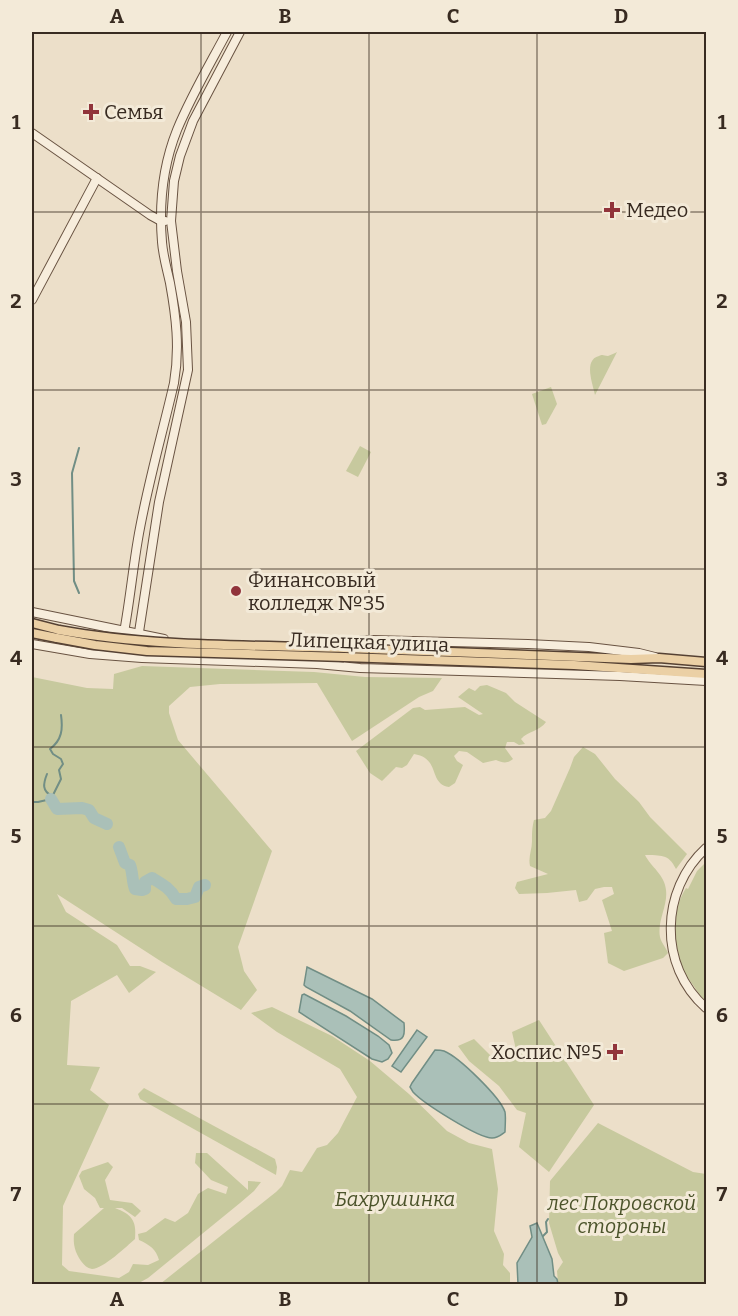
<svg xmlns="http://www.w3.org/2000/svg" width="738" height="1316" font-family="Bitter,serif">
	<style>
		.green { fill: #c7c99e }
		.water { fill: #aac0b8; stroke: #718e85; stroke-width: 1.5 }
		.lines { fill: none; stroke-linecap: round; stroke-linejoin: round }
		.stream { stroke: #718e85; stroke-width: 2 }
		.river { stroke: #aac0b8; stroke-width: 12 }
		.secondary-casing { stroke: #695342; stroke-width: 10 }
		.primary-casing { stroke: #554133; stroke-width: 11 }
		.secondary { stroke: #f7eddc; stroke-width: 8 }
		.primary { stroke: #ebd0a5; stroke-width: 8 }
		.primary-bridge-casing { stroke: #554133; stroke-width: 11; stroke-linecap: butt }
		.primary-bridge { stroke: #ebd0a5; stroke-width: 8 }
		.grid { fill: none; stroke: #382b21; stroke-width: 1.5; stroke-opacity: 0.55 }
		.poi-dot { fill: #91343b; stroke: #f3ead8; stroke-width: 2 }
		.labels { text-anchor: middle; stroke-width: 6; stroke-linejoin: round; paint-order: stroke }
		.poi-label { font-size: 20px; fill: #382b21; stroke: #f3ead8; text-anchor: start }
		.street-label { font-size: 20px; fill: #382b21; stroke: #f3ead8 }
		.park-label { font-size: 20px; font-style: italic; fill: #4b532a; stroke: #f3ead8 }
		.neatline { fill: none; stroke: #382b21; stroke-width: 2 }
		.grid-label { font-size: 20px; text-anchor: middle; font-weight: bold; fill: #382b21 }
	</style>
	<rect width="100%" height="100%" fill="#ecdfc9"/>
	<g class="green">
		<path d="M 617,352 L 595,395 C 593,384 583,360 599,356 C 603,354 604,356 608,356 C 611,355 615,353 617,352 Z"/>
		<path d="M 551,387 L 557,404 L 546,424 L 542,425 L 532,394 Z"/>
		<path d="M 360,446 L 371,452 L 358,477 L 346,471 Z"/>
		<path d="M 142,666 L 314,672 L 365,677 L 442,678 L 433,691 L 419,697 L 352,741 L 317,683 L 220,684 L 190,687 L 169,706 L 169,713 L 178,740 L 272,851 L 238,947 L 244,971 L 257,990 L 241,1010 L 162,962 L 57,894 L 66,912 L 117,945 L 130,966 L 140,966 L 156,972 L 129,993 L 117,975 L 71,1001 L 67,1065 L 100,1067 L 90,1090 L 109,1105 L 63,1206 L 62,1265 L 69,1271 L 119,1278 L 129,1272 L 133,1264 L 148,1265 L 159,1260 C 156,1249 150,1245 139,1240 L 138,1234 L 146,1232 L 165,1218 L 175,1222 L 188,1213 L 198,1194 L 208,1188 L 226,1194 L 228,1187 L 211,1180 L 195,1163 L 196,1153 L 207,1153 L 248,1190 L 248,1181 L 261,1182 L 254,1191 L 240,1203 L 148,1278 L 137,1284 L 32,1284 L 32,677 L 87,688 L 113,689 L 114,674 Z"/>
		<path d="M 487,685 L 506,693 L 515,702 L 546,722 C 540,731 528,731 521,739 L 525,744 L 519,745 L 514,742 L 507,742 L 505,748 L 513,759 C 507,764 503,763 496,760 L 483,763 L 467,752 L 459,751 L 454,756 L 457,761 L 463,765 L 455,783 L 449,787 C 428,784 441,758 414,754 L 407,765 L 402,768 L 396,767 L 382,781 L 370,773 L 356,751 L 413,708 L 420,707 L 425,710 L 465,707 L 479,715 L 483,714 L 458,697 L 469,688 L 475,691 L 480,686 Z"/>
		<path d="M 583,747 L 595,754 L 615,779 L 639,802 L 650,817 L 687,854 L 676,869 C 668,853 661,856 645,855 C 651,867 665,875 666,890 C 668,906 657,921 660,937 C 661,942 666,948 668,953 L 663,958 L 624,971 L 608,963 L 604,933 L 612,931 L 602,900 L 614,894 L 612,887 L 604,887 L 595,889 L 587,900 L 579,902 L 576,890 L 547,893 L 519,894 L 515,888 L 517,882 L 548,874 L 530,866 C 528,857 532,850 532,841 C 532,833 532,828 534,820 L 545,818 L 551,811 L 570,768 L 574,757 Z"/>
		<path d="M 706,862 L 706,1003 C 699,996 696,988 690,981 C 688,978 685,976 683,974 C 681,970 681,964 680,960 C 673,936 672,910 686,888 L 688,889 L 697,871 Z"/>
		<path d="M 272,1007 L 332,1036 L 370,1061 L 409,1094 L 447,1131 L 469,1143 L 492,1149 L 498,1189 L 494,1231 L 504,1254 L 503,1265 L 510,1273 L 510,1284 L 160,1284 L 276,1192 L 282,1186 L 290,1170 L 302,1172 L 317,1148 L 327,1145 L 338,1133 L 357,1097 L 340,1069 L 277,1032 L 251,1013 Z"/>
		<path d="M 539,1020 L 594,1105 L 549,1172 L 519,1147 L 526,1113 L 517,1110 L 499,1086 L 469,1061 L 458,1046 L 474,1039 L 494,1059 L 517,1054 L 512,1032 Z"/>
		<path d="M 144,1088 L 275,1159 L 277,1167 L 276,1175 L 140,1099 L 138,1094 Z"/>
		<path d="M 598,1123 L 693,1172 L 706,1174 L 706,1284 L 558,1284 L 557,1271 L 563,1262 L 558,1253 L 549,1223 L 550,1181 Z"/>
		<path d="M 108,1162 L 113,1167 L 105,1180 L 110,1200 L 132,1203 L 141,1211 L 135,1217 L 122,1208 L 115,1208 C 131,1214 137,1220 135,1239 C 127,1246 103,1269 92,1269 C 87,1268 84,1265 81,1261 C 75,1252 73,1245 74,1234 L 104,1208 L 100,1208 L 95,1198 L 84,1189 L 79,1176 L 82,1171 Z"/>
	</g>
	<g class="water">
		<path d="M 307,967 L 372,999 L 404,1023 C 405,1034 405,1042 391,1040 L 350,1011 L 306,987 L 304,985 Z"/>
		<path d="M 304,994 L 346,1016 L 378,1036 L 389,1045 L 392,1053 L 388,1059 L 382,1062 L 372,1059 L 299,1012 L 302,995 Z"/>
		<path d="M 417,1030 L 427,1037 L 401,1072 L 392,1066 Z"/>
		<path d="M 435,1050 C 438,1050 441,1050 444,1051 C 459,1057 500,1097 505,1112 C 506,1118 505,1126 505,1132 C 501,1135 498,1138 492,1138 C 478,1138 423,1103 413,1092 L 410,1087 L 412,1083 Z"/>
		<path d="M 537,1223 L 552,1259 L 554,1276 L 557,1279 L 558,1284 L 518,1284 L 517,1263 L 532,1237 L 530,1226 Z"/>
	</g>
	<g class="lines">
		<g class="stream">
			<path d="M 79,448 L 72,473 L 74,581 L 79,593"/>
			<path d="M 47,774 C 43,784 42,791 52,796"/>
			<path d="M 32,802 L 38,802 L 51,799 L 61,779 L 59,770 L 63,764 L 61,759 L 53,754 L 50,749 C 62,740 63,729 61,715"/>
			<path d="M 543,1236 L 547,1232 L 546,1222 L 548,1219"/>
		</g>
		<g class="river">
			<path d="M 51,799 L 57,809 L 82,808 L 89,810 L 94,818 L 107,824"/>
			<path d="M 119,847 L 125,863 L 130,865 C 133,873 132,881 135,889 L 142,890 L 145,889 L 145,882 L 152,878 C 162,884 170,888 176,899 L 187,899 L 195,897 L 199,887 L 205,885"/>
		</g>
		<defs>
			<g id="secondary">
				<path d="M 32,133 L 150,215 L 161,221 L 165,221"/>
				<path d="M 32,300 L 97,178"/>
				<path d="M 32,612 L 164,639"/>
				<path d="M 122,643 C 129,609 132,574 138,539 C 147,486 162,435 174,383 C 180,348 176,316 170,283 C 167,269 163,256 162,242 C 159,205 163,165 177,130 C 191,96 210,64 227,32"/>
				<path d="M 311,643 L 372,640 L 528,644 L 589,647 L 639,653 L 655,657"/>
				<path d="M 32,644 L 90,654 L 142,658 L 317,664 L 360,668 L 620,676 L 706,681"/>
				<path d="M 137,645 L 159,502 L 188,370 L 186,322 L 177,271 L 171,221 L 174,181 L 180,156 L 193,121 L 240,32"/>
				<path d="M 706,848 C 660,890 658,966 706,1008"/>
			</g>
			<g id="primary">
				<path d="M 32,623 L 59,630"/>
				<path d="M 32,633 L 57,638"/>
				<path d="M 344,648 L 631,659 L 659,658 L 706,662"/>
				<path d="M 344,657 L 574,665 L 706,674"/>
			</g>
		</defs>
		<use href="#secondary" class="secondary-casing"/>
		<use href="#primary" class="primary-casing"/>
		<use href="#secondary" class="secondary"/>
		<use href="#primary" class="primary"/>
		<defs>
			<g id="primary-bridge">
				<path d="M 59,630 C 153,647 249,645 344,648"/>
				<path d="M 57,638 L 95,645 L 147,651 L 344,657"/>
			</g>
		</defs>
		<use href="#primary-bridge" class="primary-bridge-casing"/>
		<use href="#primary-bridge" class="primary-bridge"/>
	</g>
	<path class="grid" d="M 201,32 L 201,1284M 369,32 L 369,1284M 537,32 L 537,1284M 32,212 L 706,212M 32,390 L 706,390M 32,569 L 706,569M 32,747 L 706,747M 32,926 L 706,926M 32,1104 L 706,1104"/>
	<g class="poi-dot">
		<path d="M88 103h6v6h6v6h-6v6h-6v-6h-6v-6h6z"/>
		<path d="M609 201h6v6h6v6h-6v6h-6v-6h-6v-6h6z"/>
		<circle cx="236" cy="591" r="6"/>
		<path d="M612 1043h6v6h6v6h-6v6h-6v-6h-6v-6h6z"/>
	</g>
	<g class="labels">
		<g class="poi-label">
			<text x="104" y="119">Семья</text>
			<text x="626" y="217">Медео</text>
			<text x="248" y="587">Финансовый<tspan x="248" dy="23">колледж №35</tspan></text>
			<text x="602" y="1059" text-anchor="end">Хоспис №5</text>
		</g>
		<g class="street-label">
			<text transform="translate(369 642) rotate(2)" y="7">Липецкая улица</text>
		</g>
		<g class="park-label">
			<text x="395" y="1206">Бахрушинка</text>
			<text x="622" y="1210">лес Покровской<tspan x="622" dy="23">стороны</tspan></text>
		</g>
	</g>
	<rect width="738" height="1316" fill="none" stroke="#f3ead8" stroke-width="66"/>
	<rect x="33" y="33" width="672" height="1250" class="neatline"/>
	<g class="grid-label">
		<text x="117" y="23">A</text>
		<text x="285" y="23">B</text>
		<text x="453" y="23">C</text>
		<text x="621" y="23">D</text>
		<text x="16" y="129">1</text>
		<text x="722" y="129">1</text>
		<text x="16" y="308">2</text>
		<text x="722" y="308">2</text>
		<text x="16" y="486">3</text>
		<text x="722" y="486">3</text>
		<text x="16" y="665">4</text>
		<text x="722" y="665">4</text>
		<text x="16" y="843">5</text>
		<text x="722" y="843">5</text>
		<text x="16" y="1022">6</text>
		<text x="722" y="1022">6</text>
		<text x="16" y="1201">7</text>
		<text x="722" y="1201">7</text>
		<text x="117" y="1306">A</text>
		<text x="285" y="1306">B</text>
		<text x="453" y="1306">C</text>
		<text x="621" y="1306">D</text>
	</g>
</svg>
